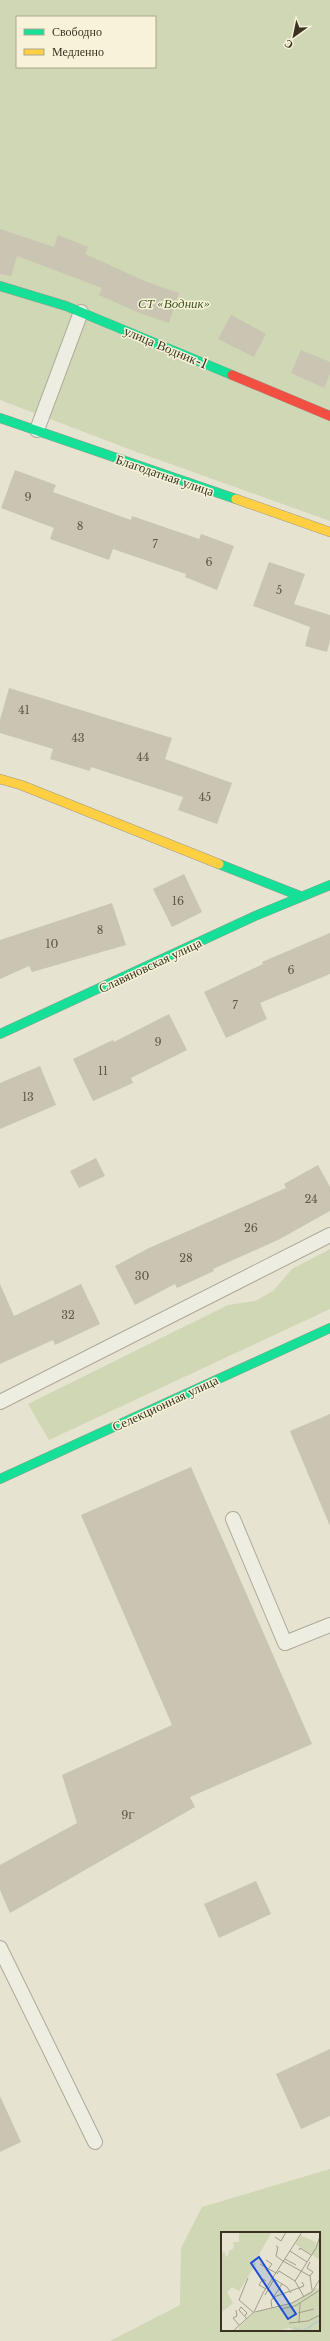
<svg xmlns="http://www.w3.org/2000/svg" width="330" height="2341" font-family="'Libre Baskerville',serif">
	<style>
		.green { fill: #cfd7b4; fill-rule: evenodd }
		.building { fill: #cac4b2 }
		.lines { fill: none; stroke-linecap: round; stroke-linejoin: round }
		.lane-casing { stroke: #aca999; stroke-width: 16 }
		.fast-casing { stroke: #9b988a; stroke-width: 10 }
		.slow-casing { stroke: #9b988a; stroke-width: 10 }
		.jam-casing { stroke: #9b988a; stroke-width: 10 }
		.lane { stroke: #eeede2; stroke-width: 14 }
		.fast { stroke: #16e098; stroke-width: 9 }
		.slow { stroke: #ffcf43; stroke-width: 9 }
		.jam { stroke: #f24e42; stroke-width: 9 }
		.labels { text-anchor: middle; stroke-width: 3; stroke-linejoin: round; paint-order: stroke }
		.number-label { font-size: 11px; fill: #5f5745 }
		.park-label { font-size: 13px; font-style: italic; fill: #415727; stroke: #f6f3d8 }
		.street-label { font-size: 13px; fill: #3b3321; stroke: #f6f3d8 }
		.inset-river { fill: none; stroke: #bbcdc5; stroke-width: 2 }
		.inset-road { fill: none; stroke: #a29d8b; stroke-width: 1 }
		.view { fill: #1d4ed8; fill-opacity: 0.15; stroke: #1d4ed8; stroke-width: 2 }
		.inset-edge { fill: none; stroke: #3b3321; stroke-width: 2 }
	</style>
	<rect width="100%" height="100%" fill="#e6e4d1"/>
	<g class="green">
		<path d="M 0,0 L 330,0 L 330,521 L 134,451 L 0,400 ZM 17,17 L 155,17 L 155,67 L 17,67 Z"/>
		<path d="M 330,1249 L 330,1309 L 49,1440 L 28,1404 L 228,1305 L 255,1301 L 273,1291 L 292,1269 Z"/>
		<path d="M 330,2169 L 330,2341 L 110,2341 L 180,2305 L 181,2248 L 202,2207 ZM 222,2233 L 319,2233 L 319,2330 L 222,2330 Z"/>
	</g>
	<g class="building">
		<path d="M 0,229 L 54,247 L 58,235 L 88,247 L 85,254 L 147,282 L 179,293 L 169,323 L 137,312 L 99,295 L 102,288 L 17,256 L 11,276 L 0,274 Z"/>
		<path d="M 231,315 L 266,334 L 254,357 L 218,339 Z"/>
		<path d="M 301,350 L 330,362 L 330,374 L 324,388 L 291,373 Z"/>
		<path d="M 15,470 L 56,485 L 53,492 L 131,520 L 132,516 L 199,539 L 201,534 L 234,546 L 217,590 L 185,577 L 186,574 L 113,549 L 109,560 L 50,539 L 54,528 L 1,508 Z"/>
		<path d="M 269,562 L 305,574 L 294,604 L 330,615 L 330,641 L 327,652 L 305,646 L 310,627 L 253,606 Z"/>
		<path d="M 9,688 L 172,738 L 165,759 L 232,783 L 217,824 L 178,810 L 183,797 L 91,767 L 90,771 L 50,759 L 53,749 L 0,733 L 0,720 Z"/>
		<path d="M 184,874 L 202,912 L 172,927 L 153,889 Z"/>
		<path d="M 112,903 L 126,945 L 32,972 L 29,966 L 0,979 L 0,940 Z"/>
		<path d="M 330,933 L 330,974 L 260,1003 L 267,1019 L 226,1038 L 204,992 L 263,964 L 262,962 Z"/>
		<path d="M 169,1014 L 187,1050 L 131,1078 L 133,1083 L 93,1101 L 73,1059 L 113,1040 L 114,1042 Z"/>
		<path d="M 40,1066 L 56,1105 L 0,1129 L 0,1083 Z"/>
		<path d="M 96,1158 L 105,1176 L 79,1188 L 70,1171 Z"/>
		<path d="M 318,1165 L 330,1187 L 330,1211 L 280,1239 L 213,1269 L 214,1271 L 177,1288 L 175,1284 L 135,1305 L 115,1266 L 149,1248 L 286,1188 L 284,1184 Z"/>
		<path d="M 0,1284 L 14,1316 L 81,1284 L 100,1324 L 55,1345 L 53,1340 L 0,1364 Z"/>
		<path d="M 330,1414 L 330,1526 L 290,1431 Z"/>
		<path d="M 191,1467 L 312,1744 L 190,1797 L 195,1807 L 10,1913 L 0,1890 L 0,1865 L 77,1823 L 62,1775 L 172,1725 L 81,1515 Z"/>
		<path d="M 256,1881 L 271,1914 L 219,1938 L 204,1904 Z"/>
		<path d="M 330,2049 L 330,2116 L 301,2129 L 276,2074 Z"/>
		<path d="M 0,2096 L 21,2142 L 0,2152 Z"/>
	</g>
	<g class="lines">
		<defs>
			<g id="lane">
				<path d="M 37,430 L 81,312"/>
				<path d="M 0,1402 L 330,1235"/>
				<path d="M 233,1519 L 285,1643 L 330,1625"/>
				<path d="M 0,1948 L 95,2142"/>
			</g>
			<g id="fast">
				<path d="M 0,286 L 66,306 L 232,375"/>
				<path d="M 0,418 L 236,499"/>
				<path d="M 219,864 L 300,896"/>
				<path d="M 0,1034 L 255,916 L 330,885"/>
				<path d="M 0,1479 L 330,1328"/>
			</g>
			<g id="slow">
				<path d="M 236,499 L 330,532"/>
				<path d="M 0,779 L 21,785 L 219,864"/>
			</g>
			<path id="jam" d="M 232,375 L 330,416"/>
		</defs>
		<use href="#lane" class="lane-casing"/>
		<use href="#fast" class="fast-casing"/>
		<use href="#slow" class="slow-casing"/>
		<use href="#jam" class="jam-casing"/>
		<use href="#lane" class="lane"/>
		<use href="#fast" class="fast"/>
		<use href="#slow" class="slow"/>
		<use href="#jam" class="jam"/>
	</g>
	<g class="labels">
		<g class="number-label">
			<text x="28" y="501">9</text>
			<text x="80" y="530">8</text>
			<text x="155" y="548">7</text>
			<text x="209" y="566">6</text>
			<text x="279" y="594">5</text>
			<text x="24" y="714">41</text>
			<text x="78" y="742">43</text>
			<text x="143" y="761">44</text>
			<text x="205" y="801">45</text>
			<text x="178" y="905">16</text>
			<text x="100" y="934">8</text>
			<text x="52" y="948">10</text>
			<text x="291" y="974">6</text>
			<text x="235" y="1009">7</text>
			<text x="158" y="1046">9</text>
			<text x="103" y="1075">11</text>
			<text x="28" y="1101">13</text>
			<text x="311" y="1203">24</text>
			<text x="251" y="1232">26</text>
			<text x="186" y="1262">28</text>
			<text x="142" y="1280">30</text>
			<text x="68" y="1319">32</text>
			<text x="128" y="1819">9Г</text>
		</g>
		<g class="park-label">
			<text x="174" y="308">СТ «Водник»</text>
		</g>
		<g class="street-label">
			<text transform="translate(166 347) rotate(23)" y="5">улица Водник-1</text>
			<text transform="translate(165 475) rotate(19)" y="5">Благодатная улица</text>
			<text transform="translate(150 965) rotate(-25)" y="5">Славяновская улица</text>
			<text transform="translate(165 1403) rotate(-25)" y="5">Селекционная улица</text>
		</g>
	</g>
	<g transform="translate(221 2232)">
		<rect width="99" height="99" fill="#e6e4d1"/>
		<path d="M 51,0 L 34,29 L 35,32 L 18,59 L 11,55 L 6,60 L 12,71 L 0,81 L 0,24 L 3,19 L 6,26 L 8,19 L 13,16 L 12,10 L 18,10 L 18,0 ZM 79,3 L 95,10 L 94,16 L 99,6 L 99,28 L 74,12 ZM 94,56 L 99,57 L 99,99 L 75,99 L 68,96 L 62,97 L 63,99 L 19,99 L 17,96 L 34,80 L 70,72 Z" fill="#cfd7b4"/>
		<path class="inset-river" d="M 73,96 L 82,99 L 99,88"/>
		<path class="inset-road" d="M 54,5 L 60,9 L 65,0M 55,14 L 57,15 L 55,24 L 62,29M 78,18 L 79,16 L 90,23M 69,19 L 86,30M 64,27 L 75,33M 45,28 L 51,32 L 48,36M 62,29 L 89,44M 89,30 L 86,36 L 92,40 L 89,44M 39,32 L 55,41M 56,42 L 58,39 L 74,49 L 83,65M 89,44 L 91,58M 27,46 L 18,68 L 33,81M 53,47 L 66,55 L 70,61M 74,49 L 95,16 L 99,4M 45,57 L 38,53 L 42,47 L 45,49M 44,63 L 53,47M 53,65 L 83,54 L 81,50M 51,76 L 50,69 L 61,52M 59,77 L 74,74 L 99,58M 15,78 L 16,84 L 12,86 L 18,93M 34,80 L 71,71 L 91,60 L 99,47M 77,81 L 93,77M 24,84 L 26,81 L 20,75 L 18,78 L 26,87M 68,91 L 87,89 L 99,83M 78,91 L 79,71M 12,99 L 33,80 L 42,61 L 81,0"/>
		<path class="view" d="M 38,25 L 75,82 L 67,87 L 30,31 Z"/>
		<rect width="99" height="99" class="inset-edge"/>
	</g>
	<rect x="16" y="16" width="140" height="52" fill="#f6f3d8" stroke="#aba68f"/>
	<rect x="24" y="29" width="20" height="6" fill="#16e098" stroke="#aba68f"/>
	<text x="52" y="36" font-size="12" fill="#3b3321">Свободно</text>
	<rect x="24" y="49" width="20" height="6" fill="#ffcf43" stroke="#aba68f"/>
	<text x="52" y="56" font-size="12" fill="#3b3321">Медленно</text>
	<g transform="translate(294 36) rotate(213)" stroke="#f6f3d8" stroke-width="3" paint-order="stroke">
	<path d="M0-3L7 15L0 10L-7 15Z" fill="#3b3321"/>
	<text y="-6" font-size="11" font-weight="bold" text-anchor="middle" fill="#3b3321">С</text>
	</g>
</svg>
